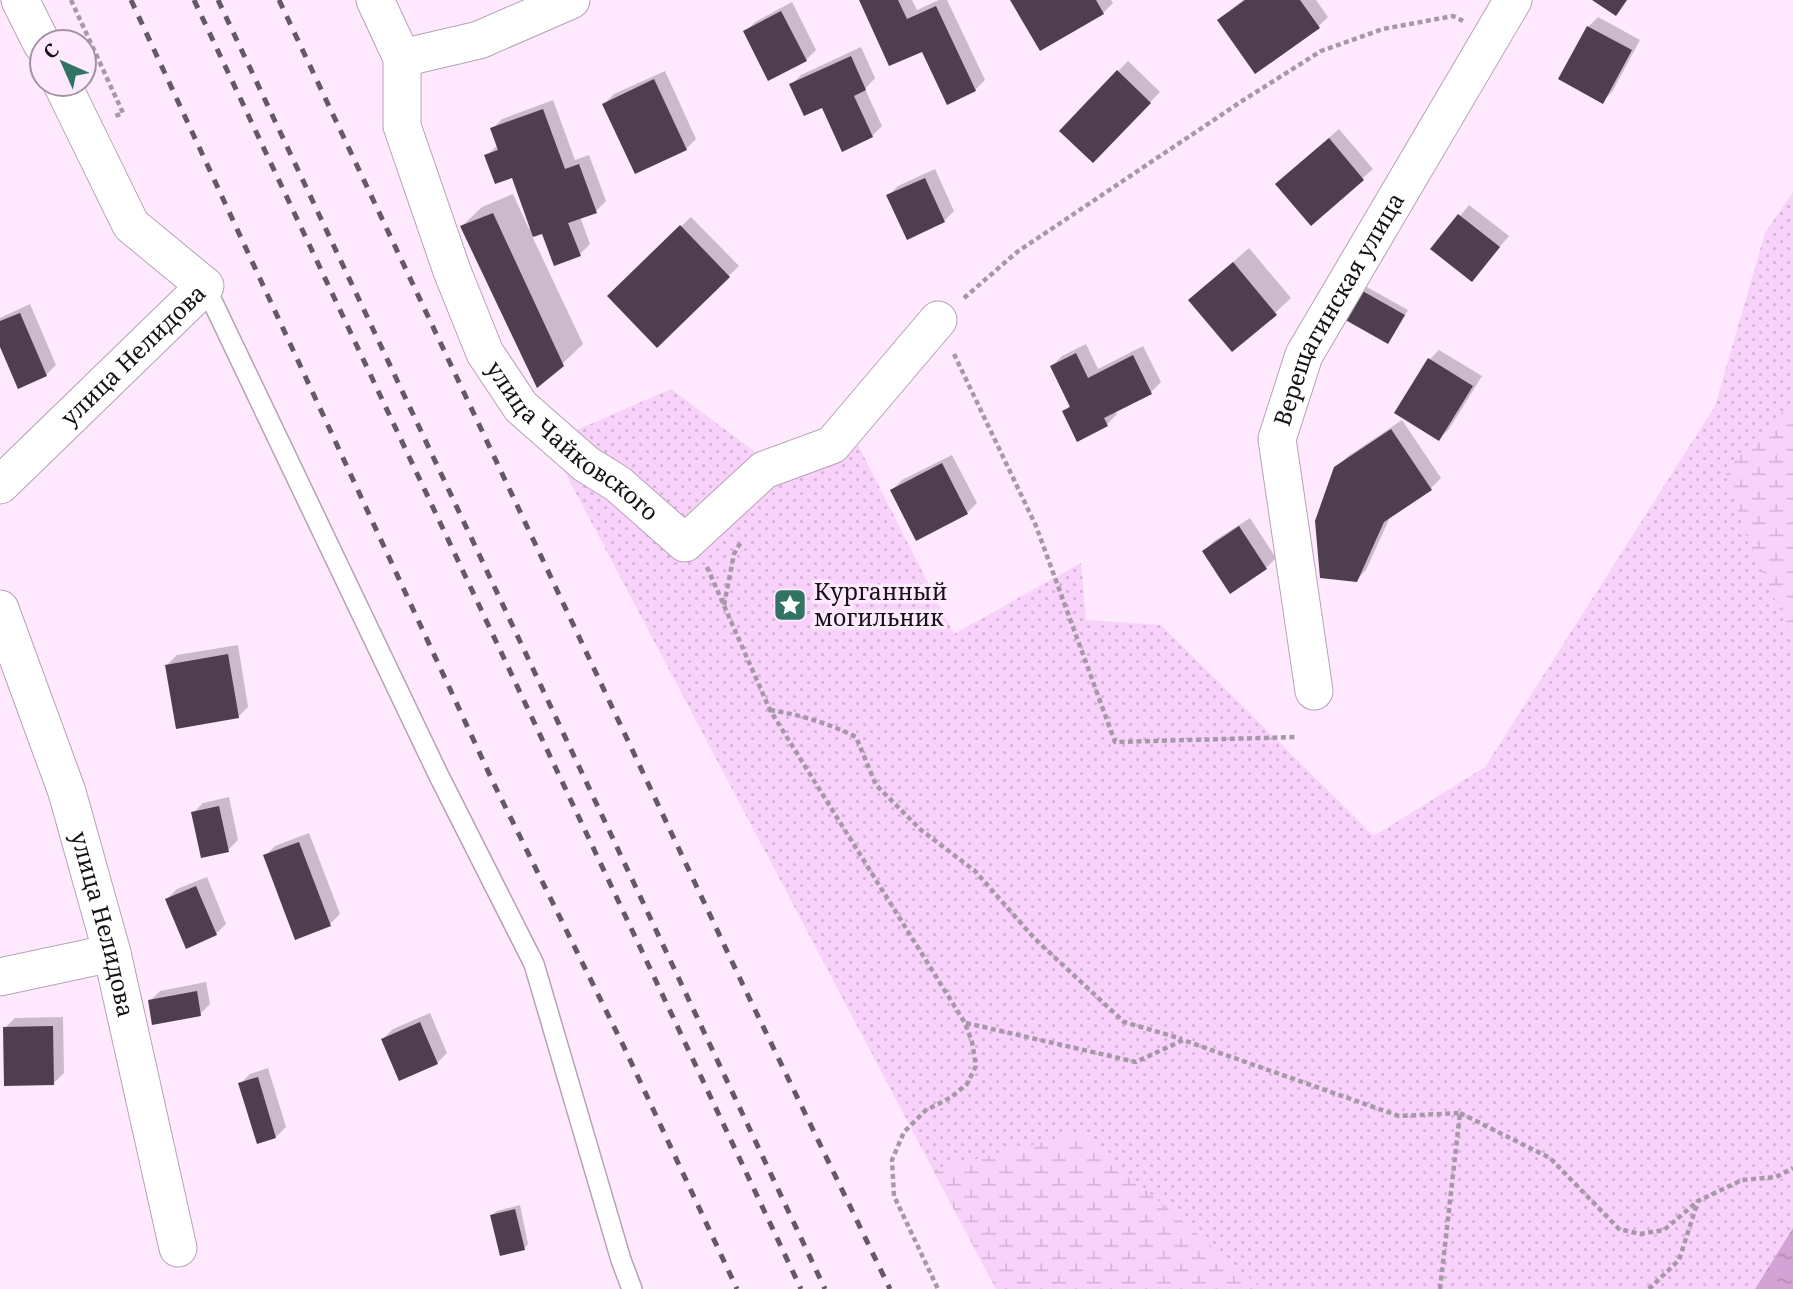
<svg xmlns="http://www.w3.org/2000/svg" width="1793" height="1289" font-family="'Noto Serif',serif">
	<style>
		.green { fill: url(#green-dots) }
		.wetland { fill: url(#wetland-marsh) }
		.water { fill: url(#water-ripples) }
		.shadow { fill: #0003 }
		.building { fill: #4f3e50 }
		.lines { fill: none; stroke-linecap: round; stroke-linejoin: round }
		.lane-casing { stroke: #b6a2b7; stroke-width: 22 }
		.street-casing { stroke: #b6a2b7; stroke-width: 39 }
		.path { stroke: #a798a8; stroke-width: 4.5; stroke-dasharray: 5 3.5; stroke-linecap: butt }
		.lane { stroke: #fff; stroke-width: 19 }
		.street { stroke: #fff; stroke-width: 37 }
		.rail { stroke: #645965; stroke-width: 5; stroke-dasharray: 9 9; stroke-linecap: butt }
		.labels { text-anchor: middle; stroke-width: 7; stroke-linejoin: round; paint-order: stroke }
		.street-label { font-size: 23px; fill: #171118; stroke: #fee9fe }
		.poi-label { font-size: 23px; fill: #171118; stroke: #fee9fe; text-anchor: start }
	</style>
	<defs>
		<pattern id="green-dots" width="8" height="8" patternUnits="userSpaceOnUse" patternTransform="scale(1.75)"><rect width="8" height="8" fill="#f8d2fa"/><path d="M2 2h.1M6 6h.1" fill="none" stroke="#d4b3d6" stroke-width="1.8" stroke-linecap="round"/></pattern>
		<pattern id="wetland-marsh" width="20" height="14" patternUnits="userSpaceOnUse" patternTransform="scale(1.75)"><rect width="20" height="14" fill="#f8d2fa"/><path d="M1 5h8M5 5V1M11 12h8M15 12V8" fill="none" stroke="#d4b3d6"/></pattern>
		<pattern id="water-ripples" width="26" height="14" patternUnits="userSpaceOnUse" patternTransform="scale(1.75)"><rect width="26" height="14" fill="#d3a3d5"/><path d="M2 4q2-2 4 0t4 0M15 11q2-2 4 0t4 0" fill="none" stroke="#b48bb6"/></pattern>
	</defs>
	<rect width="100%" height="100%" fill="#fee9fe"/>
	<path class="green" d="M 1793,192 L 1793,1228 L 1755,1289 L 996,1289 L 549,442 L 671,389 L 779,470 L 858,445 L 954,634 L 1081,563 L 1086,620 L 1161,625 L 1374,836 L 1485,767 L 1715,406 L 1765,233 Z"/>
	<g class="wetland">
		<path d="M 1793,401 L 1793,639 L 1746,535 L 1725,471 Z"/>
		<path d="M 1079,1133 L 1262,1289 L 996,1289 L 933,1170 Z"/>
	</g>
	<path class="water" d="M 1793,1228 L 1793,1289 L 1755,1289 Z"/>
	<g class="shadow">
		<path d="M 861,0 L 912,0 L 917,10 L 939,0 L 947,0 L 985,80 L 975,90 Z"/>
		<path d="M 1012,0 L 1111,0 L 1113,3 L 1103,13 Z"/>
		<path d="M 1243,0 L 1316,0 L 1328,17 L 1318,27 L 1219,20 Z"/>
		<path d="M 792,2 L 816,50 L 806,60 L 745,32 L 755,22 Z"/>
		<path d="M 1598,17 L 1640,40 L 1612,92 L 1602,102 L 1588,27 Z"/>
		<path d="M 861,47 L 875,78 L 865,89 L 882,126 L 872,136 L 791,85 L 801,75 Z"/>
		<path d="M 1128,61 L 1160,92 L 1093,161 L 1061,130 Z"/>
		<path d="M 665,71 L 696,139 L 686,149 L 604,104 L 614,94 Z"/>
		<path d="M 553,100 L 575,160 L 589,155 L 606,201 L 596,211 L 580,217 L 590,244 L 580,254 L 543,231 L 532,236 L 583,344 L 562,364 L 462,226 L 482,207 L 513,194 L 529,229 L 531,228 L 513,176 L 486,156 L 498,145 L 492,129 L 502,119 Z"/>
		<path d="M 1339,129 L 1373,169 L 1311,223 L 1287,174 Z"/>
		<path d="M 935,169 L 954,211 L 944,221 L 888,196 L 898,186 Z"/>
		<path d="M 1469,205 L 1509,236 L 1472,280 L 1433,249 Z"/>
		<path d="M 691,217 L 739,266 L 657,345 L 609,296 Z"/>
		<path d="M 1249,248 L 1291,298 L 1275,313 L 1190,300 Z"/>
		<path d="M 1365,286 L 1408,310 L 1392,337 L 1345,317 Z"/>
		<path d="M 30,304 L 56,365 L 46,375 L 0,342 L 0,318 Z"/>
		<path d="M 1086,344 L 1098,369 L 1143,346 L 1161,382 L 1151,392 L 1115,410 L 1117,414 L 1107,424 L 1078,439 L 1064,412 L 1071,404 L 1052,366 L 1062,356 Z"/>
		<path d="M 1439,350 L 1482,376 L 1449,429 L 1439,439 L 1429,360 Z"/>
		<path d="M 1402,420 L 1441,478 L 1431,488 L 1391,515 L 1366,570 L 1356,581 L 1336,468 L 1347,457 Z"/>
		<path d="M 952,455 L 977,503 L 967,513 L 892,490 L 902,480 Z"/>
		<path d="M 1250,518 L 1276,558 L 1266,568 L 1231,591 L 1204,551 L 1214,541 Z"/>
		<path d="M 238,645 L 248,707 L 238,717 L 167,665 L 177,655 Z"/>
		<path d="M 229,797 L 238,840 L 228,850 L 193,813 L 203,803 Z"/>
		<path d="M 309,833 L 340,914 L 330,924 L 265,856 L 275,846 Z"/>
		<path d="M 207,877 L 226,924 L 216,934 L 167,899 L 177,889 Z"/>
		<path d="M 206,982 L 210,1004 L 200,1014 L 150,1001 L 160,991 Z"/>
		<path d="M 430,1013 L 447,1053 L 437,1063 L 383,1039 L 393,1029 Z"/>
		<path d="M 63,1017 L 64,1073 L 54,1083 L 5,1028 L 15,1018 Z"/>
		<path d="M 268,1068 L 286,1127 L 276,1137 L 240,1084 L 250,1074 Z"/>
		<path d="M 520,1205 L 528,1244 L 524,1249 L 492,1215 L 497,1211 Z"/>
	</g>
	<g class="building">
		<path d="M 859,0 L 898,0 L 907,19 L 936,6 L 976,91 L 947,105 L 922,52 L 889,66 Z"/>
		<path d="M 1010,0 L 1096,0 L 1104,14 L 1040,51 Z"/>
		<path d="M 1245,0 L 1300,0 L 1320,28 L 1255,74 L 1217,20 Z"/>
		<path d="M 1592,0 L 1627,0 L 1616,16 Z"/>
		<path d="M 781,11 L 807,61 L 768,81 L 743,31 Z"/>
		<path d="M 1587,26 L 1632,50 L 1603,104 L 1558,79 Z"/>
		<path d="M 851,56 L 866,90 L 854,96 L 873,137 L 842,152 L 822,108 L 804,116 L 789,84 Z"/>
		<path d="M 1117,70 L 1151,103 L 1093,163 L 1059,131 Z"/>
		<path d="M 654,79 L 687,150 L 635,174 L 602,104 Z"/>
		<path d="M 543,109 L 565,169 L 579,164 L 597,213 L 568,223 L 581,256 L 554,266 L 542,234 L 533,237 L 512,178 L 495,184 L 484,155 L 498,150 L 490,128 Z"/>
		<path d="M 1329,138 L 1364,180 L 1311,226 L 1275,184 Z"/>
		<path d="M 925,178 L 945,222 L 907,240 L 886,195 Z"/>
		<path d="M 493,213 L 564,366 L 537,388 L 460,226 Z"/>
		<path d="M 1458,214 L 1500,247 L 1472,282 L 1430,249 Z"/>
		<path d="M 680,225 L 730,277 L 657,348 L 607,296 Z"/>
		<path d="M 1233,262 L 1277,315 L 1232,352 L 1188,300 Z"/>
		<path d="M 1359,289 L 1405,315 L 1388,344 L 1342,318 Z"/>
		<path d="M 20,313 L 47,376 L 18,389 L 0,347 L 0,321 Z"/>
		<path d="M 1076,353 L 1088,378 L 1133,355 L 1152,394 L 1104,418 L 1108,426 L 1077,442 L 1062,411 L 1070,407 L 1050,366 Z"/>
		<path d="M 1428,358 L 1473,386 L 1439,441 L 1394,413 Z"/>
		<path d="M 1391,429 L 1432,490 L 1384,522 L 1357,582 L 1320,578 L 1315,521 L 1334,467 Z"/>
		<path d="M 942,463 L 968,514 L 916,541 L 890,490 Z"/>
		<path d="M 1239,526 L 1267,569 L 1230,594 L 1202,551 Z"/>
		<path d="M 228,654 L 239,718 L 176,729 L 165,665 Z"/>
		<path d="M 219,806 L 229,852 L 201,858 L 191,812 Z"/>
		<path d="M 299,842 L 331,926 L 295,940 L 263,855 Z"/>
		<path d="M 196,886 L 217,935 L 186,949 L 165,899 Z"/>
		<path d="M 197,991 L 201,1016 L 152,1025 L 148,1000 Z"/>
		<path d="M 420,1022 L 438,1064 L 399,1081 L 381,1039 Z"/>
		<path d="M 53,1026 L 54,1085 L 4,1086 L 3,1027 Z"/>
		<path d="M 258,1077 L 276,1138 L 257,1144 L 238,1083 Z"/>
		<path d="M 515,1209 L 525,1250 L 500,1256 L 490,1215 Z"/>
	</g>
	<g class="lines">
		<defs>
			<path id="lane" d="M 205,286 L 438,774 L 534,964 L 621,1260 L 632,1289"/>
			<g id="street">
				<path d="M 20,0 L 42,44"/>
				<path id="s1" d="M 375,0 L 402,58 L 402,126 L 452,271 L 485,353 L 521,407 L 586,464 L 618,484 L 685,543 L 764,470 L 832,445 L 938,320"/>
				<path d="M 402,58 L 479,40 L 571,0"/>
				<path id="s2" d="M 0,485 L 205,286 L 131,225 L 62,84"/>
				<path id="s3" d="M 0,609 L 67,792 L 112,953 L 178,1248"/>
				<path id="s4" d="M 1314,691 L 1277,439 L 1304,355 L 1513,0"/>
				<path d="M 0,977 L 112,953"/>
			</g>
		</defs>
		<use href="#lane" class="lane-casing"/>
		<use href="#street" class="street-casing"/>
		<g class="path">
			<path d="M 71,0 L 123,113 L 115,116"/>
			<path d="M 964,298 L 1017,252 L 1242,101 L 1321,51 L 1383,29 L 1453,16 L 1463,21"/>
			<path d="M 954,354 L 1036,526 L 1115,742 L 1297,737"/>
			<path d="M 707,567 L 770,710 L 965,1023 L 972,1042 L 976,1066 L 967,1084 L 950,1098 L 926,1110 L 904,1132 L 892,1160 L 894,1196 L 938,1289"/>
			<path d="M 724,605 L 734,554 L 742,540"/>
			<path d="M 770,710 C 801,715 828,723 856,737 L 876,785 L 921,830 L 975,871 L 1035,939 L 1124,1022 L 1182,1039"/>
			<path d="M 966,1023 L 1136,1062 L 1183,1040 L 1399,1116 L 1460,1113 L 1440,1289"/>
			<path d="M 1460,1113 L 1550,1158 L 1619,1229 L 1640,1234 L 1664,1230 L 1698,1201"/>
			<path d="M 1649,1289 L 1679,1260 L 1698,1201 L 1742,1180 L 1776,1177 L 1793,1168"/>
		</g>
		<use href="#lane" class="lane"/>
		<use href="#street" class="street"/>
		<g class="rail">
			<path d="M 131,0 L 493,782 L 624,1047 L 737,1289"/>
			<path d="M 194,0 L 801,1289"/>
			<path d="M 218,0 L 825,1289"/>
			<path d="M 279,0 L 743,985 L 890,1289"/>
		</g>
	</g>
	<defs>
		<symbol id="sight-square" viewBox="-11 -11 22 22"><rect x="-9" y="-9" width="18" height="18" rx="4" fill="#327464" stroke="#fee9fe"/><path d="M0-6L1.8-2.2L6-1.7L2.9 1.2L3.7 5.4L0 3.3L-3.7 5.4L-2.9 1.2L-6-1.7L-1.8-2.2Z" fill="#fff"/></symbol>
	</defs>
	<g fill-rule="evenodd">
		<use href="#sight-square" x="771" y="586" width="38" height="38"/>
	</g>
	<g class="labels">
		<g class="street-label">
			<text dy="8" stroke="none"><textPath href="#s4" startOffset="399">Верещагинская улица</textPath></text>
			<text dy="8" stroke="none"><textPath href="#s2" startOffset="186">улица Нелидова</textPath></text>
			<text dy="8" stroke="none"><textPath href="#s1" startOffset="499">улица Чайковского</textPath></text>
			<text dy="8" stroke="none"><textPath href="#s3" startOffset="332">улица Нелидова</textPath></text>
		</g>
		<g class="poi-label">
			<text x="814" y="600">Курганный<tspan x="814" dy="26">могильник</tspan></text>
		</g>
	</g>
	<g transform="translate(63 63) rotate(315)"><circle r="33" fill="#fee9fe" stroke="#a293a2" stroke-width="2"/>
	<path d="M0-5L12 26L0 18L-12 26Z" fill="#327464"/>
	<text y="-10" font-size="19" font-weight="bold" text-anchor="middle" fill="#171118">С</text>
	</g>
</svg>
